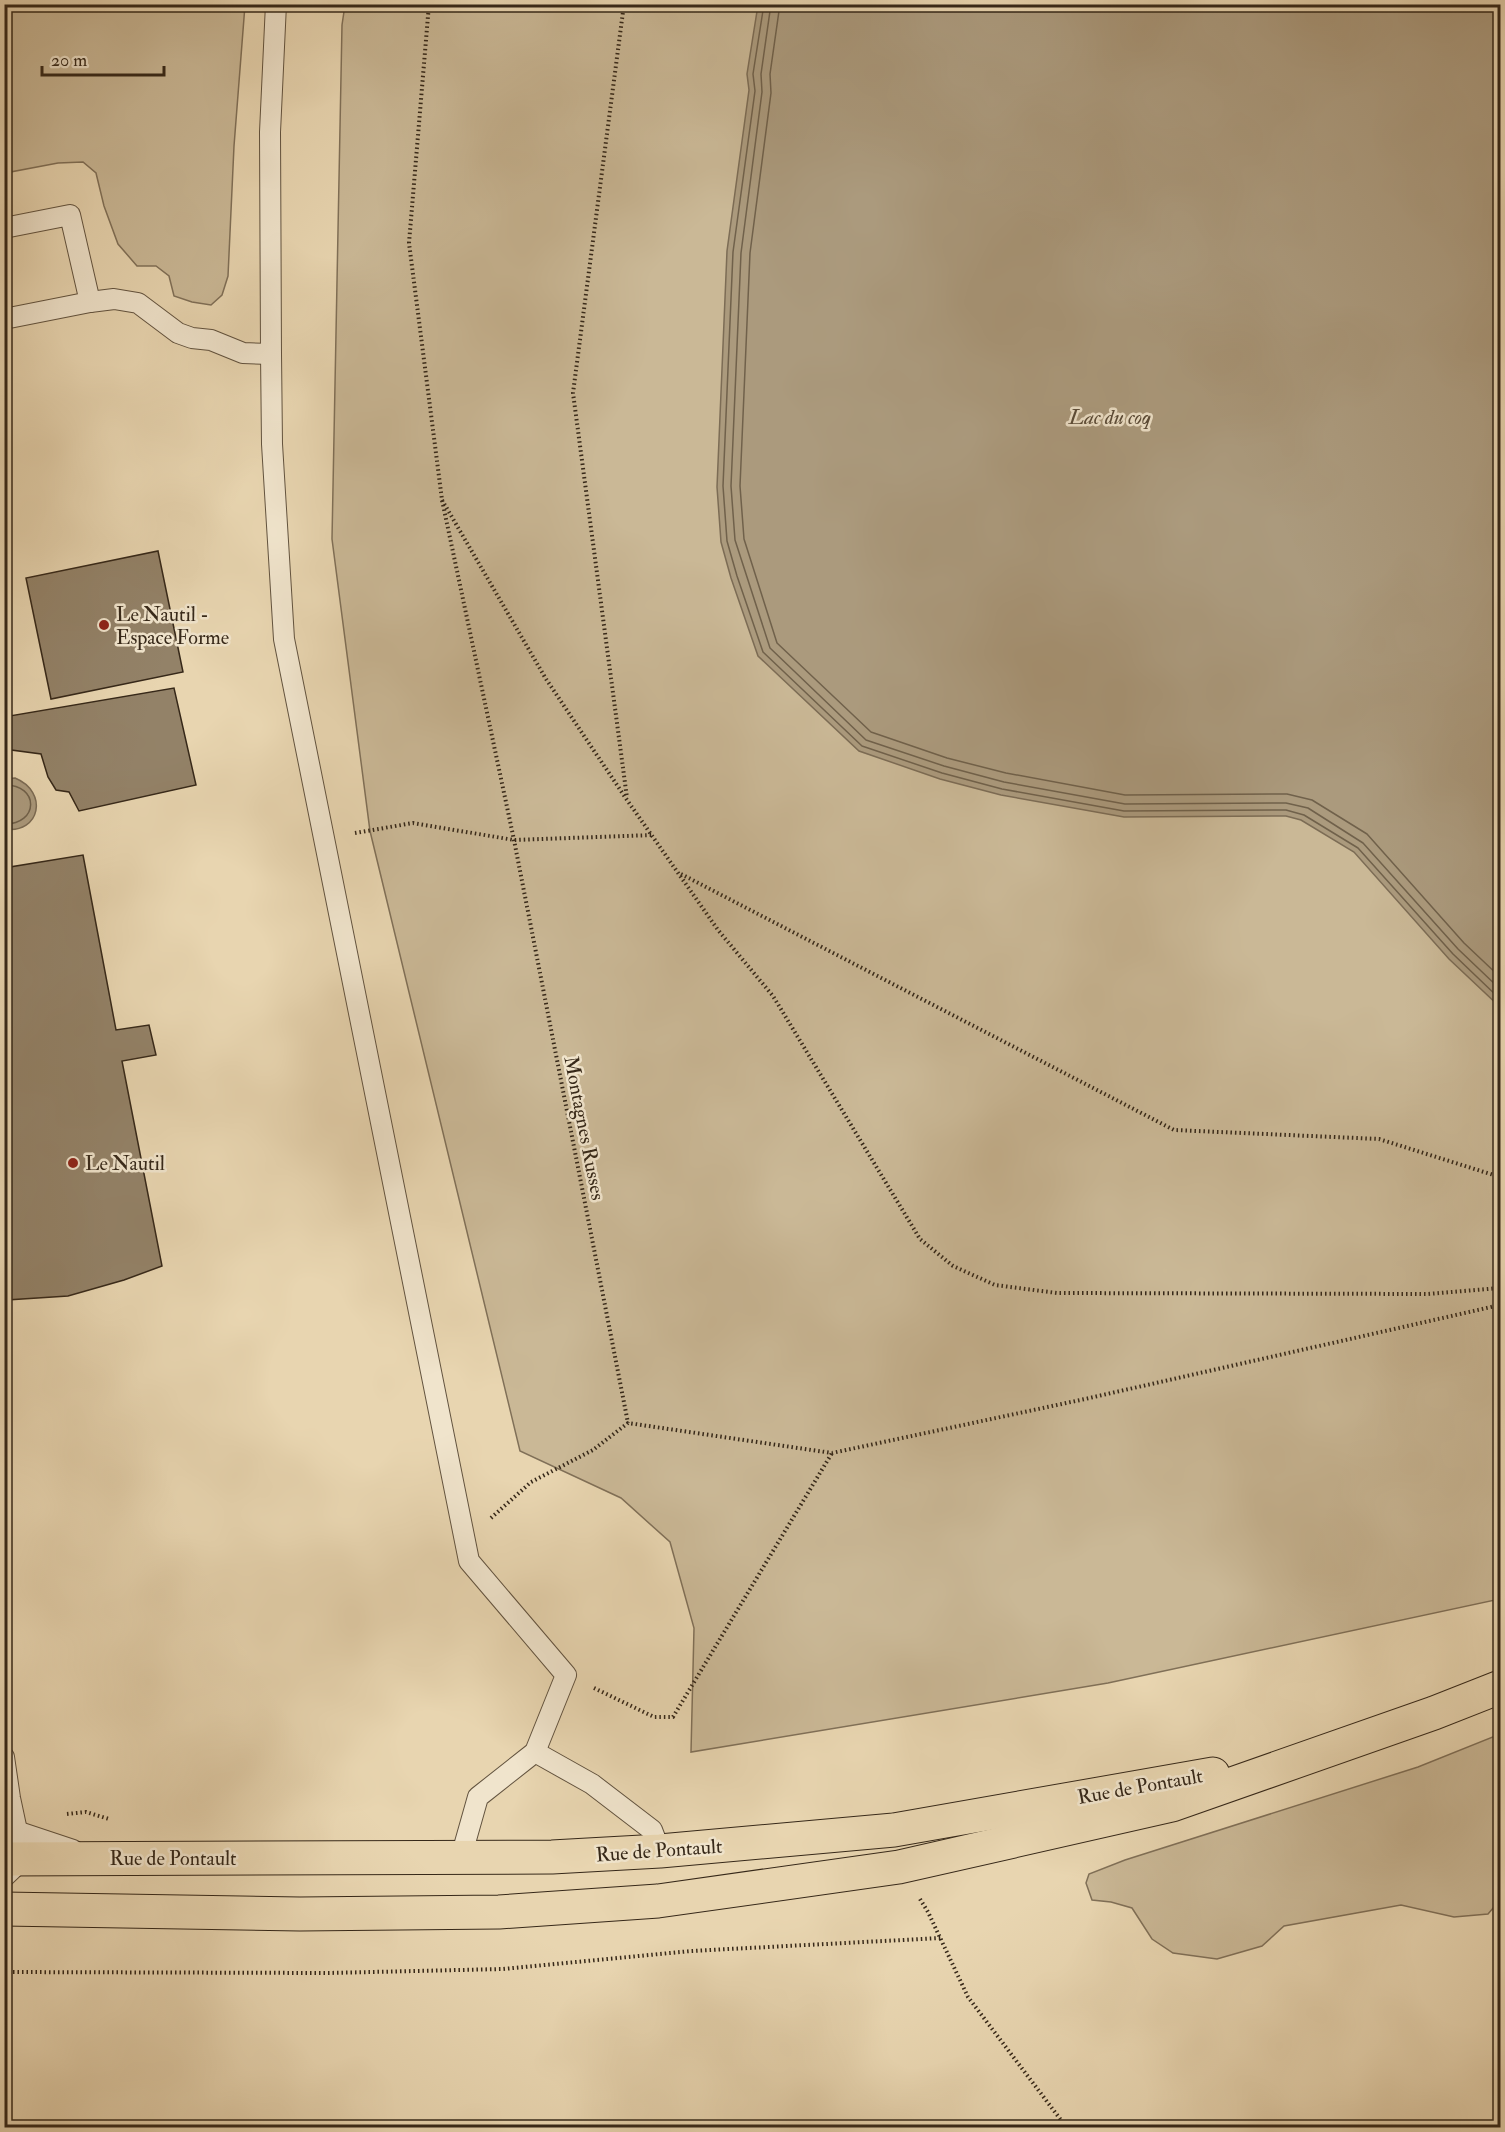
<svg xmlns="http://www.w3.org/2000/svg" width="1505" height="2132" font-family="'IM FELL Double Pica',serif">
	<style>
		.green { fill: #cab896; stroke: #807058; stroke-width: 1.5 }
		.water { fill: #ab9a7d; stroke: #7c6c55; stroke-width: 1.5 }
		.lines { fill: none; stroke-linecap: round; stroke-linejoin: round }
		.shore { stroke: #70614b; stroke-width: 1.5 }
		.building { fill: #938268; stroke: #362819; stroke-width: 1.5 }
		.lane-casing { stroke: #62533f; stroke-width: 22 }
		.primary-casing { stroke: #362819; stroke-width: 35 }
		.path { stroke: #362819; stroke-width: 4; stroke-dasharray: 1.5 3; stroke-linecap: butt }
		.lane { stroke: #f0e4cc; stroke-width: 20 }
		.primary { stroke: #e8d5b0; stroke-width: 33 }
		.poi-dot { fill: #8f2418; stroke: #f0e4cc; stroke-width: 2 }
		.labels { text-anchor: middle; stroke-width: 5; stroke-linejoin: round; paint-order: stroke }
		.poi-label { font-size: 20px; fill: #362819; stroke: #f0e4cc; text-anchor: start }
		.street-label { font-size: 20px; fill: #362819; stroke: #f0e4cc }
		.water-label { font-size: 21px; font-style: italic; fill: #594a37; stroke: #f0e4cc }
	</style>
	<rect width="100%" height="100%" fill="#e8d5b0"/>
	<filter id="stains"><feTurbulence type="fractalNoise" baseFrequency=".00333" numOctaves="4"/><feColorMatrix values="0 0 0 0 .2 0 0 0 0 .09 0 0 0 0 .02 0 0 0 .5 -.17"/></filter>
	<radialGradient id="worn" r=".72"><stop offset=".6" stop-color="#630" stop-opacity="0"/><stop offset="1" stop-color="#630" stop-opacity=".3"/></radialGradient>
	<g class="green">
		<path d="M 5,4 L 245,5 L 234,146 L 228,276 L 222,295 L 211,305 L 192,302 L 174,296 L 169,276 L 156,266 L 137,266 L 118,244 L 104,206 L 96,173 L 83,162 L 58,163 L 5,173 Z"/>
		<path d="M 345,5 L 1500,5 L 1500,1599 L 1108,1683 L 691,1752 L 694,1628 L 670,1542 L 621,1498 L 520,1451 L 370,831 L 332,539 L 342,25 Z"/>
		<path d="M 1500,1734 L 1500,1900 L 1488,1914 L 1454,1917 L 1401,1905 L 1284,1926 L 1262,1946 L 1217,1959 L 1173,1953 L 1152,1939 L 1132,1908 L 1111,1902 L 1092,1900 L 1086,1883 L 1089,1874 L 1125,1860 L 1418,1767 Z"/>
	</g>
	<g class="water">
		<path d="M 758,5 L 1500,5 L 1500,1007 L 1449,959 L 1354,852 L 1301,820 L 1286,816 L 1124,817 L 1001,795 L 940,779 L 859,751 L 758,656 L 731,578 L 721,542 L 717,487 L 727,251 L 749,90 L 747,74 Z"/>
		<path d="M 15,778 C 49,792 40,834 5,829 L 5,779 Z"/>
	</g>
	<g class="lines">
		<g class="shore">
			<path d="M 764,4 L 753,74 L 755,91 L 733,252 L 723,486 L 727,541 L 737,576 L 763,652 L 862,746 L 942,773 L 1002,789 L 1124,811 L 1286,810 L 1304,815 L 1358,848 L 1453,954 L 1500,999"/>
			<path d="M 771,4 L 761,74 L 762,92 L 741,253 L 731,486 L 735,540 L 770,648 L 866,740 L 944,766 L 1004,782 L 1125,804 L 1286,803 L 1308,808 L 1363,843 L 1458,949 L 1500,989"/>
			<path d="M 780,4 L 770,74 L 771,93 L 750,253 L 740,486 L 744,539 L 777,643 L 871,732 L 947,758 L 1006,773 L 1125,795 L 1287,794 L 1312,800 L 1367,834 L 1464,943 L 1500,977"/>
			<path d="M 4,785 C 40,784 39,825 4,824"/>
		</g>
	</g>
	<g class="building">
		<path d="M 158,551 L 183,672 L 51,699 L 26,578 Z"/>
		<path d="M 4,683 L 10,716 L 174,688 L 196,785 L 79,811 L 69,792 L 56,790 L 48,777 L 41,754 L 4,749 Z"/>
		<path d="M 83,855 L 116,1030 L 149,1025 L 156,1055 L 122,1061 L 162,1266 L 124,1280 L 68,1296 L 7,1300 L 9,1359 L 4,1367 L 4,868 Z"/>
	</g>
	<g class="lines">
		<defs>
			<g id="lane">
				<path d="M 276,4 L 270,132 L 271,354 L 272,444 L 284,639 L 469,1561 L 566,1675 L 535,1752 L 478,1797 L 461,1857"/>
				<path d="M 4,228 L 70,215 L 90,302 L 4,319"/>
				<path d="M 90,302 L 114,299 L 138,303 L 178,333 L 192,338 L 211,340 L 243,353 L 271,354"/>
				<path d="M 535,1752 L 592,1784 L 652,1830 L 660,1851"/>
				<path d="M 4,1757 L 10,1798 L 23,1859 L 4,1877"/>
				<path d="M 4,1832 L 19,1832 L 73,1850"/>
			</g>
			<g id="primary">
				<path d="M 4,1859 L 552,1857 L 660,1851 L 894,1830 L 1213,1774"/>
				<path d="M 4,1909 L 300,1914 L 499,1912 L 658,1901 L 899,1867 L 1172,1805 L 1434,1713 L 1500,1687"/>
			</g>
		</defs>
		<use href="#lane" class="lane-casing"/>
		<use href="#primary" class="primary-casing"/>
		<g class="path">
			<path d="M 429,4 L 409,243 L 442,500 L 514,840 L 628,1423"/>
			<path d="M 624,4 L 573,393 L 627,798"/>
			<path d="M 442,500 L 546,679 L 627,800 L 718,930 L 773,996 L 920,1239 L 953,1266 L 995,1285 L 1057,1293 L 1428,1294 L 1500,1288"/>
			<path d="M 355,833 L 413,823 L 514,840 L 653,835"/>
			<path d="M 681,874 L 1174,1130 L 1379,1139 L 1500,1177"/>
			<path d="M 491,1518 L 531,1482 L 593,1450 L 628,1423 L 832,1453 L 1085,1399 L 1500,1305"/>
			<path d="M 594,1688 L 654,1717 L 673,1717 L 832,1453"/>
			<path d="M 67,1814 L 86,1812 L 109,1819"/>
			<path d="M 920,1899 L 928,1912 L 968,1997 L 1067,2128"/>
			<path d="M 4,1972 L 328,1973 L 503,1969 L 691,1951 L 941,1938"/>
		</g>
		<use href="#lane" class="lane"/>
		<use href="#primary" class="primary"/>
	</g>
	<g class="poi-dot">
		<circle cx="104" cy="625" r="6"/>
		<circle cx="73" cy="1163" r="6"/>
	</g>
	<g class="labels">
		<g class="poi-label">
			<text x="116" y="621">Le Nautil -<tspan x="116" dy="23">Espace Forme</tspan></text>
			<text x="85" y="1170">Le Nautil</text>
		</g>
		<g class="street-label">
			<text transform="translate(585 1128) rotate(79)" y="7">Montagnes Russes</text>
			<text transform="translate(1140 1786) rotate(-10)" y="7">Rue de Pontault</text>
			<text transform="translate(659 1850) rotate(-4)" y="7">Rue de Pontault</text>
			<text x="173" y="1865">Rue de Pontault</text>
		</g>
		<g class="water-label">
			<text x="1110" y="424">Lac du coq</text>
		</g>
	</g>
	<rect width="1505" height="2132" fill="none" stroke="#e8d5b0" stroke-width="24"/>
	<rect x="6" y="6" width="1493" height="2120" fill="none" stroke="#362819" stroke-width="3"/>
	<rect x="12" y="12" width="1481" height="2108" fill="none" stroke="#362819" stroke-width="1.5"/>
	<path d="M42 66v9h122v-9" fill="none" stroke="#362819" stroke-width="3"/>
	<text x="51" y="66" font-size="18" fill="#362819" stroke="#f0e4cc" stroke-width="4.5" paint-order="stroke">20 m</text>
	<rect width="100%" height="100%" filter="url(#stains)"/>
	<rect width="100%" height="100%" fill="url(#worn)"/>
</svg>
